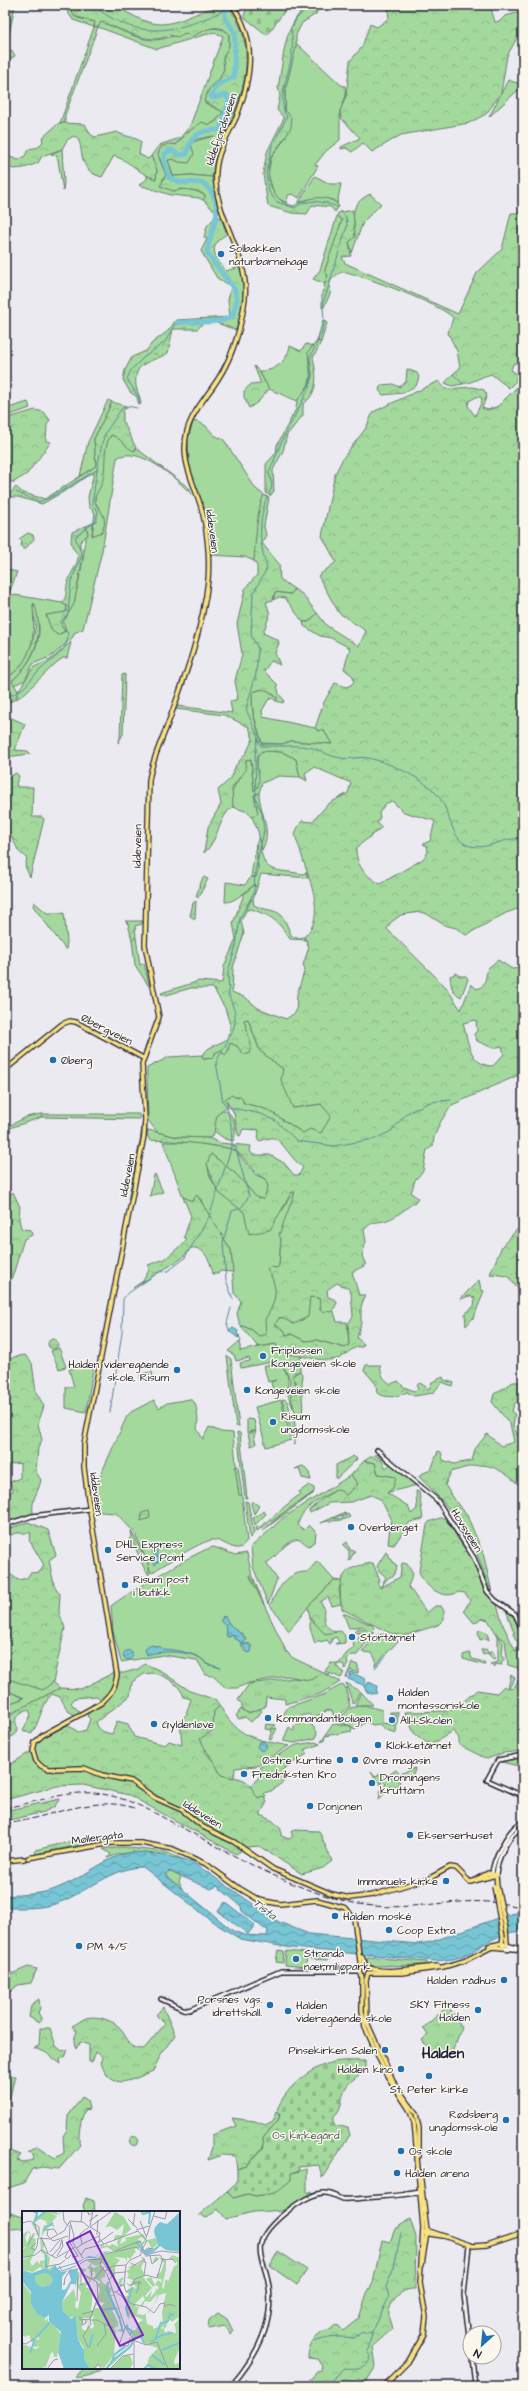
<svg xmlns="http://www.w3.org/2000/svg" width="528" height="2391" font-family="'Architects Daughter',sans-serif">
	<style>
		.grass { fill: #a4d99d; stroke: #637e6c; fill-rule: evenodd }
		.forest { fill: url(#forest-crowns); stroke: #637e6c; fill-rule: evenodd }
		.cemetery { fill: url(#cemetery-stones); stroke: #637e6c }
		.park { fill: url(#park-tufts); stroke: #637e6c }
		.water { fill: url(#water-waves); stroke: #568497; fill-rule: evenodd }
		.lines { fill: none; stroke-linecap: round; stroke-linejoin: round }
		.stream { stroke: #568497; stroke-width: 1 }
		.river { stroke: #78c6d5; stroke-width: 5 }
		.tertiary-casing { stroke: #22223b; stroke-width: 6 }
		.primary-casing { stroke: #22223b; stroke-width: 6 }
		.trunk-casing { stroke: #22223b; stroke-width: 6 }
		.tertiary { stroke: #fbf7ec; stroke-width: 3 }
		.primary { stroke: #f8e281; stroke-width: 3.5 }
		.trunk { stroke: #f8e281; stroke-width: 3.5 }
		.rail { stroke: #22223b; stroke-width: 1; stroke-dasharray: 6 3; stroke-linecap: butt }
		.primary-bridge-casing { stroke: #22223b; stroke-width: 6; stroke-linecap: butt }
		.primary-bridge { stroke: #f8e281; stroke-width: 3.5 }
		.poi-dot { fill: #1f6fb2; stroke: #fbf7ec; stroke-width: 1.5 }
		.labels { text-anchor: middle; stroke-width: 3; stroke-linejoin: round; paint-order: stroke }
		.street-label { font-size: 11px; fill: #22223b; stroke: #fbf7ec }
		.poi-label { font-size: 11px; fill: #22223b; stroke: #fbf7ec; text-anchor: start }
		.park-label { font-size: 11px; fill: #495958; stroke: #fbf7ec }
		.water-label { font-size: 12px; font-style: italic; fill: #405b71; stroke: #fbf7ec }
		.district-label { font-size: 15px; font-weight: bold; fill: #22223b; stroke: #fbf7ec }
		.inset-river { fill: none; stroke: #78c6d5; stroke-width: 2 }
		.inset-road { fill: none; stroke: #9b9aa8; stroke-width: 1 }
		.view { fill: #7b2cbf; fill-opacity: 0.15; stroke: #7b2cbf; stroke-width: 2 }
		.inset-edge { fill: none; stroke: #22223b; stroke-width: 2 }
	</style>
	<defs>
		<pattern id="forest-crowns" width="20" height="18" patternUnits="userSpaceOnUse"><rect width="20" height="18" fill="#a4d99d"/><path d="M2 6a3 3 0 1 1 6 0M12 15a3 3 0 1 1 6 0" fill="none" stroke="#8dba88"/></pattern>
		<pattern id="cemetery-stones" width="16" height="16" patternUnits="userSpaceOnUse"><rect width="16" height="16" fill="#a4d99d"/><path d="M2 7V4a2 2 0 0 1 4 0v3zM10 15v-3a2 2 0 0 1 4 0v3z" fill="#8dba88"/></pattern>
		<pattern id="park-tufts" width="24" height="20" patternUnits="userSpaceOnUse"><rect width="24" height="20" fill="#a4d99d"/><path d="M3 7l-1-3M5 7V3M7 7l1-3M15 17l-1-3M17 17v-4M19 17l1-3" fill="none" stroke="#8dba88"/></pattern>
		<pattern id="water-waves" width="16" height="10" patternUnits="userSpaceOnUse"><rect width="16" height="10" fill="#78c6d5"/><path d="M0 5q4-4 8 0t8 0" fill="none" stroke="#62a0ae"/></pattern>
	</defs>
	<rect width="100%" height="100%" fill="#eceaf1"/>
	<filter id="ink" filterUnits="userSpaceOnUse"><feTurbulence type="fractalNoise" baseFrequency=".025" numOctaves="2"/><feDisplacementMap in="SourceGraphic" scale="8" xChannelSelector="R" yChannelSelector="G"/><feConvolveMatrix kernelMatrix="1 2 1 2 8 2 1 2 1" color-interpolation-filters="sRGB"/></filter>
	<g filter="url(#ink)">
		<g class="grass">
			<path d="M 5,5 L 15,5 L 12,20 L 5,18 Z"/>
			<path d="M 63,5 L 69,5 L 77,18 L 95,22 L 94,26 L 101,22 C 119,28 142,44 162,39 C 177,36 217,20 229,34 L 229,47 L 223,58 L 224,69 L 219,80 L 209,89 L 205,103 L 223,112 L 215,122 L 209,125 L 201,122 L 159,158 L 166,175 L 162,180 L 173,191 C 185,188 198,189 207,198 L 203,200 L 199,198 L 171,195 L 139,185 L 147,179 L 147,176 L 156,179 L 157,170 L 151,156 L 159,145 L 180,138 L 190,126 L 223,36 L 214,32 L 157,49 L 98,27 L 65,115 L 65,123 L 60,123 L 94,27 L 73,20 Z"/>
			<path d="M 296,43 L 341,85 L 345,86 L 346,96 L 340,111 L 340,140 L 326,151 L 315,165 L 318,166 L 299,198 L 293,194 L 288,195 L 287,203 L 275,197 L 268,174 L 271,158 L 286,137 L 285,91 Z"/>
			<path d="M 508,80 L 523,85 L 523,88 L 518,90 L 489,117 Z"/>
			<path d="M 213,136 L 222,141 L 215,159 L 212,177 L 191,175 L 173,176 L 168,160 L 173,159 L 179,162 L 191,149 L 192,142 Z"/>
			<path d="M 62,149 L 64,182 L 63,191 L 58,160 L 56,155 L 51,154 Z"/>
			<path d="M 315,176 L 330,184 L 341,184 L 337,204 L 334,200 C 321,197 310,198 298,203 Z"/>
			<path d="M 370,194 L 381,204 L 363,222 L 352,253 L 349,242 L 355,237 C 354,214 348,206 370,194 Z"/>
			<path d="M 337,216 L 343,220 L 325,270 L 328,275 L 325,284 L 313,279 L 320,270 Z"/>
			<path d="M 323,320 L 327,323 L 321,342 L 317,341 Z"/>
			<path d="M 306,344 L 312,346 C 304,358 312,366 310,379 C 309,387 302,394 297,401 L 269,389 L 259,371 C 275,372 287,361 290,346 L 301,351 Z"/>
			<path d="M 453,374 L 463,384 L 452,386 L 445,383 Z"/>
			<path d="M 108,400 L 112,402 L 94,439 L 96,466 L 80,476 L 88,442 Z"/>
			<path d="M 28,402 L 30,408 L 5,417 L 5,409 Z"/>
			<path d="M 197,421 L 206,426 L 214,435 L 224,440 L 256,489 L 264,495 L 258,515 L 259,521 L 254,561 L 245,557 L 211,555 L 203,504 L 194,485 L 189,464 L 188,439 L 193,422 Z"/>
			<path d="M 111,435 L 119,438 L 135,451 L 136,448 L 189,488 L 192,495 C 177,479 138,444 117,458 L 102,551 L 83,629 L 74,633 L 73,637 L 52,656 L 33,664 L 25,680 L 14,685 L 12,681 C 25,669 38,651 39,632 C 40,624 35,613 33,605 C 35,632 34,665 5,678 L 5,569 L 17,572 L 9,594 L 62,603 L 67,606 L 66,612 L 46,616 L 58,635 L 66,631 L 63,622 C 75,606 79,580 83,560 C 84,551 83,540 88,534 L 86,526 L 93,523 L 92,535 L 99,508 L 95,502 L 95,495 L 101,485 L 106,444 Z"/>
			<path d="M 294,589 L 302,594 L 317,613 L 309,622 L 303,622 L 285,598 L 279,597 L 273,600 L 275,592 L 291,594 Z"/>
			<path d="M 71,642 L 67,658 L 63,658 L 57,662 L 23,695 L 16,699 L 18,691 L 34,667 L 50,660 Z"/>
			<path d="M 125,674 L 123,734 L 118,743 L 120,738 L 122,675 Z"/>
			<path d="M 265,688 L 277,698 L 276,701 L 272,698 L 268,700 L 262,711 L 263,717 L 315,728 L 319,731 L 323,729 L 332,744 L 291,741 L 282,744 L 262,743 C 258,726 249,709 253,692 Z"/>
			<path d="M 267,751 L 282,752 L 296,759 L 300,777 L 279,776 L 262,783 L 259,793 L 254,795 L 258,813 L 252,817 L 248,812 L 233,807 C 226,787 245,778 246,760 L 251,759 L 254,791 C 262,776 254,767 259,752 Z"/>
			<path d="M 259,838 C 264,875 268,868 303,874 L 306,872 L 308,878 L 261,874 L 257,887 L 254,885 C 247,890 234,903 225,902 L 226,882 L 245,885 L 251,877 L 256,877 L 258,869 L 256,844 Z"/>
			<path d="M 253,899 L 254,905 C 262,910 275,909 281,915 C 286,920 288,930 292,936 L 297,938 L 304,937 L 305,940 L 290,939 C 277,920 274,917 251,909 L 247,910 L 248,904 Z"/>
			<path d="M 34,902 L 47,913 L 64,913 L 67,941 L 66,950 L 33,906 Z"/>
			<path d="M 136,937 L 140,965 L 144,963 L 150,988 L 135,965 L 132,940 Z"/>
			<path d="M 248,1019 L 260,1051 L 283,1069 L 293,1108 L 321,1104 L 332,1116 L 321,1133 L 303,1133 L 268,1110 L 244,1103 L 241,1097 L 229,1097 L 226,1102 L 228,1106 L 222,1110 L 213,1136 L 209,1138 L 177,1137 L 157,1132 L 148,1120 L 147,1068 L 169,1057 L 202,1055 L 204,1059 L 213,1058 L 215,1053 L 230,1043 L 237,1046 L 243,1054 L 251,1045 L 244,1020 Z"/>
			<path d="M 41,1114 L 139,1114 L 140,1119 L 42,1117 Z"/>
			<path d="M 143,1119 L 141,1144 L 129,1200 L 128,1200 L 140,1141 Z"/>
			<path d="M 163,1142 L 189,1142 L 234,1149 L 256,1175 L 265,1179 L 268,1186 L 264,1199 L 257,1198 L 236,1174 L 211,1154 C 199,1180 227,1198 244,1212 L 283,1210 L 292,1192 L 295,1192 L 281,1239 L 279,1266 L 277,1268 L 267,1269 C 285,1296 270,1302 266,1326 C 265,1329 266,1332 265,1335 L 259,1336 L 252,1330 L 240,1325 L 237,1314 L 241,1301 L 234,1293 L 231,1250 L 203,1206 L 201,1199 L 196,1197 L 192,1201 L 183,1197 Z"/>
			<path d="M 316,1296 L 320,1301 L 320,1310 L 333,1308 L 337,1322 L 347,1322 L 349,1345 L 345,1348 L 316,1340 L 305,1341 L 291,1334 L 286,1335 L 275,1324 L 277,1320 L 282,1317 L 294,1324 L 310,1297 Z"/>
			<path d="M 240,1341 L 240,1351 L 275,1344 L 284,1354 L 298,1354 L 302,1357 L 300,1358 L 300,1371 L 294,1373 L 295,1383 L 298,1386 L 296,1395 L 292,1392 L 293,1408 L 288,1395 L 290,1380 L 283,1365 L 276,1361 L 241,1368 L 240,1363 L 250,1361 L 249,1358 L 236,1361 L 234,1355 L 228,1351 Z"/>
			<path d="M 59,1348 L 66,1367 L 59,1369 L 51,1351 Z"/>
			<path d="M 227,1356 L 231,1359 L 239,1427 L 236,1426 Z"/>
			<path d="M 276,1363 C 288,1368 290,1381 286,1392 L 274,1395 L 271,1382 L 276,1380 L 268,1382 L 264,1366 Z"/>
			<path d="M 94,1364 L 86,1412 L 66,1408 L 66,1387 L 74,1387 L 69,1369 Z"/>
			<path d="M 152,1372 L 153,1378 L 141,1380 L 140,1374 Z"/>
			<path d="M 190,1399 L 195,1403 C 197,1411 199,1420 197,1429 L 203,1439 L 209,1427 L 221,1432 L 233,1433 L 239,1494 L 242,1495 L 247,1541 C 237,1558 225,1539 212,1540 C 201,1541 162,1566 151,1573 L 149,1567 L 149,1575 L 143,1566 L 134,1544 L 129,1544 L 127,1542 L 132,1537 L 131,1531 L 149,1566 L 134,1532 L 116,1513 L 100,1512 L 93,1492 L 127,1416 L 131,1412 L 154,1400 L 159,1408 L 167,1403 Z"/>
			<path d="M 284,1399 L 287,1401 L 295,1424 L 295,1445 L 282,1400 Z"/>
			<path d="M 281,1400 L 291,1440 L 266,1447 L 255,1407 Z"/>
			<path d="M 247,1419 L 254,1420 L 256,1430 L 247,1433 Z"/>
			<path d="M 256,1431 L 254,1436 L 256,1444 L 251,1446 L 248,1434 Z"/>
			<path d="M 237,1432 L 240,1433 L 247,1498 L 245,1498 Z"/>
			<path d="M 378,1454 L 386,1468 L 390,1464 L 383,1460 L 381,1455 L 417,1485 L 386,1493 L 396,1477 L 378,1474 L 375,1463 L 364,1461 L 372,1456 L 379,1461 L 380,1459 L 374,1455 Z"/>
			<path d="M 302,1466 L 308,1469 L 311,1480 L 302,1478 L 299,1468 L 295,1469 Z"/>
			<path d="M 351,1475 L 358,1484 L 346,1495 L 338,1489 C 323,1497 301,1507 298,1525 L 304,1530 L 309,1525 L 316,1532 L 315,1541 L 309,1546 C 306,1545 303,1541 300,1540 C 289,1536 276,1559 266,1563 L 277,1579 L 268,1604 L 253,1567 L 251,1547 L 283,1518 Z"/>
			<path d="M 309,1485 L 314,1488 L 314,1492 L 257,1531 L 256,1528 L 259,1526 L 260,1527 L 300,1494 L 299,1492 Z"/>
			<path d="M 314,1493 L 262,1531 L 286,1511 Z"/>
			<path d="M 245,1501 L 248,1502 L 254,1533 L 250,1538 Z"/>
			<path d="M 252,1501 L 259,1506 L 254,1514 L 251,1504 Z"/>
			<path d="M 264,1511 L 266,1514 L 255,1525 L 253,1518 Z"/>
			<path d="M 343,1513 L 346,1514 L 333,1518 L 340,1519 L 343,1517 L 341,1515 L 343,1517 L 348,1514 L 350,1517 C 340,1523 329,1519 321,1523 Z"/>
			<path d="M 347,1542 L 350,1550 L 355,1551 L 349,1561 L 349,1551 L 343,1545 Z"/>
			<path d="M 214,1547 L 235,1555 L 247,1553 L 252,1576 L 250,1575 L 286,1651 L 293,1658 L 329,1675 L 314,1681 L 287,1676 L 249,1683 L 237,1688 L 226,1688 L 213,1676 L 206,1675 L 197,1660 L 163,1655 L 121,1662 L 113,1631 L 111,1606 C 123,1596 201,1548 214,1547 ZM 223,1616 L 233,1630 L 243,1634 L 246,1640 L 242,1643 L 250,1645 L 245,1652 L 240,1642 L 235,1637 L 236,1635 L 231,1634 L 231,1636 L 228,1637 L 225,1625 L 221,1621 Z"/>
			<path d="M 317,1561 L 334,1580 L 308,1607 L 289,1631 L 270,1605 C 278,1589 287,1571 308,1572 Z"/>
			<path d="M 343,1613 L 372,1625 L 374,1628 L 370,1633 L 374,1632 L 357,1655 L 352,1655 L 347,1660 L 348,1664 L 345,1669 L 343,1664 L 337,1664 L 336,1666 L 344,1672 L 341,1678 L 325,1671 L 331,1663 C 341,1664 341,1661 346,1654 C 349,1651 352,1650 354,1648 L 353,1642 L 360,1643 L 358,1639 L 361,1632 L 356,1633 L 354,1631 L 359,1628 L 367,1630 L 362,1626 L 349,1628 Z"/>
			<path d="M 310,1618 L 325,1633 L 341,1631 L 345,1636 L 345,1643 L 335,1644 L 339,1642 L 336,1637 L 333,1638 L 330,1644 L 327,1640 L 320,1642 L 319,1640 L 315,1644 L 310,1628 Z"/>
			<path d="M 481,1630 L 487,1633 L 489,1640 L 486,1638 L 480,1640 L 478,1631 Z"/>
			<path d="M 384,1634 L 398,1641 L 375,1666 L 376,1660 L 372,1653 L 362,1652 L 376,1635 Z"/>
			<path d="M 498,1636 L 503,1643 L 502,1657 L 505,1659 L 501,1662 L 502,1665 L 494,1664 L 494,1667 L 490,1664 L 498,1662 Z"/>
			<path d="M 486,1649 L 489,1654 L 490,1652 L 493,1651 L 495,1658 L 492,1659 L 488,1653 L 483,1655 L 481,1650 Z"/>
			<path d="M 470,1653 L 472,1659 L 484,1662 L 485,1665 L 463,1659 L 463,1655 Z"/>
			<path d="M 352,1663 L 358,1665 L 358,1673 L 350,1670 L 346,1678 Z"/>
			<path d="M 5,1678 L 43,1689 L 53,1682 L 60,1688 L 5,1717 L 5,1705 L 24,1698 L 5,1690 Z"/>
			<path d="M 346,1683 L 360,1691 L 353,1704 Z"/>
			<path d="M 343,1684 L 346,1689 L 350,1706 L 335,1719 L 332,1711 L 328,1710 L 313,1718 L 308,1714 L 289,1720 L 283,1715 L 288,1707 L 323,1695 Z"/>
			<path d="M 361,1692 L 373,1705 L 355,1705 Z"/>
			<path d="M 364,1705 L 382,1710 L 382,1723 L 394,1725 L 397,1719 L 395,1719 L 395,1714 L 390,1714 L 390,1712 L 398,1712 L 396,1733 L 386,1730 L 379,1724 L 373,1725 L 366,1722 L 355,1730 L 351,1726 L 336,1722 L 350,1708 Z"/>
			<path d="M 241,1709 L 248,1713 L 260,1709 L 262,1711 L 251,1722 L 245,1717 L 239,1719 L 236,1716 Z"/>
			<path d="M 309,1721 L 317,1732 L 316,1738 L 294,1743 L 283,1741 L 289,1727 L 294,1731 L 294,1726 Z"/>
			<path d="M 266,1724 L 276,1725 L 271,1729 L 277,1728 L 271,1740 L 269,1739 L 272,1730 L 265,1729 Z"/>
			<path d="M 333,1724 L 351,1726 L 352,1731 L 325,1736 L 324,1741 L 321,1742 Z"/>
			<path d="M 315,1742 L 320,1744 L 304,1750 L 307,1754 L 280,1771 L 286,1780 L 271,1791 L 264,1793 L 266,1796 L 258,1798 L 248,1790 L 259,1777 L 261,1767 L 266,1762 L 296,1745 Z"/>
			<path d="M 415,1768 L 414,1773 L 400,1778 L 390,1774 L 396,1770 L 400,1774 Z"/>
			<path d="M 371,1771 L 375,1776 L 384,1773 L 387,1776 L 381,1780 L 382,1785 L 377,1781 Z"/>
			<path d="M 388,1776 L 400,1781 L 398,1786 L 390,1786 L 379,1800 L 380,1792 L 386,1784 L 382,1780 Z"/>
			<path d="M 278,1950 L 284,1951 L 283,1963 L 276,1962 Z"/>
			<path d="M 286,1951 L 307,1953 L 306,1967 L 285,1965 Z"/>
			<path d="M 310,1954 L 328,1955 L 328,1960 L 310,1959 Z"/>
			<path d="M 307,2169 L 307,2193 L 312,2191 L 312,2193 L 285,2210 L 253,2212 L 226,2219 L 218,2209 L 207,2218 L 199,2215 L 227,2191 L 233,2198 L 248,2194 L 256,2196 L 272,2192 L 291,2173 Z"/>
			<path d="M 7,2212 L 23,2217 L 23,2228 L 12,2229 L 5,2226 L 5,2213 Z"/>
			<path d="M 218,2313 L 227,2319 L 233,2331 L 231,2334 L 225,2326 L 208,2329 L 209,2320 Z"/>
		</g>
		<g class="forest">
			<path d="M 69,5 C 82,5 101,2 113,6 C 130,12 142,24 161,24 C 183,24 206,5 228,5 C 261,51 243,95 222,141 L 213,136 L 198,139 L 191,144 L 194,154 L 189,163 L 179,162 L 173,159 L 168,160 L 173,176 L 191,175 L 212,177 L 220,211 C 213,212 208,204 203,200 L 206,196 L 198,191 L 182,189 L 173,191 L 160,186 L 166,175 L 158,154 L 161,146 L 171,144 L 176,145 L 188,132 L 202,122 L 209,125 L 215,122 L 223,112 L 204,101 L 209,89 L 219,80 L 224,69 L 223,58 L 229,46 L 229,34 C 218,21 204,31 193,36 L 185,33 L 178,37 L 169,35 C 150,47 120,28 101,22 L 98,27 L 94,27 L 95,22 L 74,16 Z"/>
			<path d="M 307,5 L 320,5 L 316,14 L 302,23 L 296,35 L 296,47 L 285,91 L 285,110 C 289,114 293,119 291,126 C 288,138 276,146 271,158 C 264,178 272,202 294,206 C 307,197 328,193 339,206 L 335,212 L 331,207 L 312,205 L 307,214 L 292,213 L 268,206 L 263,174 L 267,152 L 284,118 L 277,110 L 280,96 L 278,87 C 285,54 282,29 307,5 Z"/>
			<path d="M 395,5 L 490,5 L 495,22 L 500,21 L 505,16 L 521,12 L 523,27 L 507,56 L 501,93 L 486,114 L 469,123 L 401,135 L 372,152 L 363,143 L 352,152 L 346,148 L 341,149 L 341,147 L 360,138 L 341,118 L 340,111 L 346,96 L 350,61 L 362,47 L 370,24 L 377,27 L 389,18 L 388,9 Z"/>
			<path d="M 5,18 L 12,20 L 6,50 L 13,52 L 15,56 L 7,61 L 5,60 Z"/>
			<path d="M 59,123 L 85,124 L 91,135 L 95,137 L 117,132 C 124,137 135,136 141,142 L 139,154 L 148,159 L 151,156 L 157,170 L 156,179 C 140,175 131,161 114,156 L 102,177 C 73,170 87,141 74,136 L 67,140 L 62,149 L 42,156 L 38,163 L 24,168 L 13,169 L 9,166 L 5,166 L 5,155 L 18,160 L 24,157 L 29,149 L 39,147 L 43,141 L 42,138 Z"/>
			<path d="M 353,210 L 355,237 L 349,242 L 351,256 L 342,257 L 345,263 L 458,314 L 477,273 L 502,249 L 511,213 L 520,213 L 523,210 L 523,365 L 519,362 L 513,364 L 511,370 L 517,374 L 516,381 L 509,388 L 491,374 C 480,377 474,382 463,384 L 453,374 L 460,368 L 457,351 L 448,333 L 453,318 C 447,307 361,275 346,272 C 341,271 336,275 333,278 C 329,282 329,287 331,292 L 324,307 L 322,308 L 322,293 L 328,275 L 325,273 L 325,270 L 342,220 L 337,216 L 338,213 Z"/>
			<path d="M 216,216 L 221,218 L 227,234 C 206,246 215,257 226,271 L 239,267 C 250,285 242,312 236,330 L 214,322 L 204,323 L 197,329 L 173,329 L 168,353 C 152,363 133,360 136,386 C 137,392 141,398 141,404 L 139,405 L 137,397 L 130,392 L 123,380 L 125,370 L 132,357 L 146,351 L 152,343 L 168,331 L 176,320 L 230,317 L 228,300 L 231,286 L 217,278 L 201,251 L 207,239 L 204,237 L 207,226 Z"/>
			<path d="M 317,341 L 321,342 L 313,358 C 317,374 319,393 303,404 L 303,415 L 287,435 L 283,451 L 273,470 L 274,491 L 270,496 L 266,493 L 266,464 L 276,453 L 277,445 L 296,409 L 297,401 L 309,385 L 311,378 L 308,352 Z"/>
			<path d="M 254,366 L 259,371 L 269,389 L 258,402 L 249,408 L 244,397 L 244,391 L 251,384 L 260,383 L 260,381 Z"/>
			<path d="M 407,369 L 417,373 L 419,377 L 416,386 L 403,393 L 383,395 L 379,390 L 381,385 L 393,384 L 399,387 L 406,382 Z"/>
			<path d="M 439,381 L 445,389 L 473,387 L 484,390 L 487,395 L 482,408 L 488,410 L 498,406 L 517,387 L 523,388 L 523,907 L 506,913 L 466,935 L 456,928 L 444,925 L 427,914 L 420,912 L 401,915 L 390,923 L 387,929 L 446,987 L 461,1010 L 471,984 L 477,989 C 487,986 485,976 488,968 L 498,960 L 512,969 L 523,968 L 523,1073 L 452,1105 L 441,1121 L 434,1137 L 433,1146 L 427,1150 L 423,1171 L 415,1180 L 411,1193 L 418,1198 L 415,1202 C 407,1207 397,1217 387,1220 C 376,1224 374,1219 364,1230 L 366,1241 L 362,1256 L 366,1265 L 352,1272 L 359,1295 L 365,1295 L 361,1307 L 361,1323 L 357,1338 L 364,1344 L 362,1347 C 352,1345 346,1357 337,1359 C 319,1363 301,1354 284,1354 L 275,1344 L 258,1347 L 240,1325 L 252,1330 L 259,1336 L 266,1334 L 265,1319 C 277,1302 279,1287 267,1269 L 270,1267 L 277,1268 L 279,1266 L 281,1239 L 279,1235 L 295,1192 L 292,1192 L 270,1230 L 249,1234 L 244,1212 L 219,1193 L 213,1181 L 207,1164 L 211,1154 L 236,1174 L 257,1198 L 264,1199 L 268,1186 L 265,1179 C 251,1172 247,1157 234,1150 C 227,1146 155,1138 150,1141 L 147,1134 L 148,1130 L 177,1137 L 209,1138 L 220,1143 L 251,1146 L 250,1151 L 253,1155 L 270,1155 L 284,1163 L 294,1175 L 299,1175 L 303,1167 C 293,1162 282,1140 274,1138 C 269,1137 263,1141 258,1141 L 259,1130 L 243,1129 L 240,1136 L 238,1135 L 234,1113 L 225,1099 L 231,1095 L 237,1098 L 241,1097 L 244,1103 L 268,1110 L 303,1133 L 310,1129 L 321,1133 L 331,1116 L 321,1104 L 293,1108 L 281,1080 L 283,1069 L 260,1051 L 248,1019 L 244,1020 L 251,1045 L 249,1054 L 243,1054 L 237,1046 L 230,1043 L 227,1054 L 223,1054 L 221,1050 L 215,1053 L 213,1058 L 203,1059 L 202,1055 L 209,1048 L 226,1040 L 231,1028 L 225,1008 L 213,988 L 191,988 L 163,996 L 161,993 L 199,981 L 222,983 L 224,967 L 236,939 L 233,923 L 244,894 L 254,885 L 257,887 L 253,899 L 251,900 L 241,921 L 244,933 L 233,968 L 232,992 L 246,998 L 258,1008 L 286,1019 L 296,1012 L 297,994 L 305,969 L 303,965 L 309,947 L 304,937 C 329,915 306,875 300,849 C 298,843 294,838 296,831 C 297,828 300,824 302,821 L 312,822 L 328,804 L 348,793 L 351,783 L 314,767 L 305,773 L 307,781 L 300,777 L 296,759 L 282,752 L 262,751 C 249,760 267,782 254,791 L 251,759 L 246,760 L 245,770 L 232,788 L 233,807 C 219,815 219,840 204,853 L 208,827 L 221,804 L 218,790 L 230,779 L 236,765 L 246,753 L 253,739 L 249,727 L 224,715 L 176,709 L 177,706 L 232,713 L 230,701 L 236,700 L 237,691 L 235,681 L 242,654 L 237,624 L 245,589 L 257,575 L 257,566 L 254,561 C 255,546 257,507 264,495 L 269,498 L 264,526 L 266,535 L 262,543 L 279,564 L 280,579 L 294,589 L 291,594 L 275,592 L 273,600 L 266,602 L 270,614 L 263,633 L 278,640 L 279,643 L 275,653 L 280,665 L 271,661 L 264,671 L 277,684 L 279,694 L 284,700 L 283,703 L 276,701 L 277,698 C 269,690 264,687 253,692 C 249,709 257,727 262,744 L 282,744 L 291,741 L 332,744 L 323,729 L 319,731 L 315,728 L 324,702 L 335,683 L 346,687 L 351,685 L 354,681 L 353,676 L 344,669 L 350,648 L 331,638 L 320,636 L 304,626 L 303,622 L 309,622 L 317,613 L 327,626 L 359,646 L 366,631 L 339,613 L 318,576 L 336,562 L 322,536 L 335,474 L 343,458 L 366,428 L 373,412 ZM 476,397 L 481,397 L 482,401 L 475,416 L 468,406 L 469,401 ZM 392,801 L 404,812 L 435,821 L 430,841 L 423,844 L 427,846 L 428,852 L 423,859 L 380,884 C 365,875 356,866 356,848 L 382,827 L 377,823 L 380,817 L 379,813 L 385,804 ZM 476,1020 L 477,1031 L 474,1034 L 477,1041 L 493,1048 L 502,1046 L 504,1054 L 493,1066 C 469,1066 468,1040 463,1023 ZM 337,1283 L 348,1288 L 351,1293 L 353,1316 L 348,1324 L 349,1345 L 345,1348 L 316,1340 L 305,1341 L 291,1334 L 286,1335 L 285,1331 L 275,1324 L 280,1317 L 294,1324 L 308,1317 L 310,1297 L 319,1298 L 321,1311 L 332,1312 L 337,1303 L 336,1300 L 328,1297 L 327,1290 Z"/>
			<path d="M 112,402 L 129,407 L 123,410 L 123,421 L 136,448 L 134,451 C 125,447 121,438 111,435 C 101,450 108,469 101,485 C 98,493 93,495 96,505 C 104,514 107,520 102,532 L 92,536 L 95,513 L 89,507 L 88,497 L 94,473 L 91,473 L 70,488 L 42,504 L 18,497 L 7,497 L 16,487 L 23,493 L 45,499 L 96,466 L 94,439 Z"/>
			<path d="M 35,410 L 44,412 L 50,420 L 47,425 L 46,441 L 51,442 L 27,474 L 14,482 L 5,482 L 5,419 Z"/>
			<path d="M 86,526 L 88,534 L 80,542 L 80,547 L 84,551 L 74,604 L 63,622 L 66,630 L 58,635 L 52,631 L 46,615 L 66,612 L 67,606 L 62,603 C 68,596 65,590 68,582 C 71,572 77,566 79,555 C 71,548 70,543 72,532 Z"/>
			<path d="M 28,533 L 33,535 L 34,539 L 24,550 L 21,546 L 22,541 L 19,539 Z"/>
			<path d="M 34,603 C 45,633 35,660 12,681 L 18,691 L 16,699 L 5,704 L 5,678 C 24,670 31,650 35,630 C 37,622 31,611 34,603 Z"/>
			<path d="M 5,715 L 25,724 L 15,750 L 28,751 L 30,754 L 5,757 Z"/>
			<path d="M 16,773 L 19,776 L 16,784 L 18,787 L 33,787 L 32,817 L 42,817 L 44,819 L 30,877 L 25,866 C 30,852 22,858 18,850 C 14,842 13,838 8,831 C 1,821 5,791 5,779 Z"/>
			<path d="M 259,793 C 260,814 273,830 262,850 L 258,831 L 252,817 L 258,813 L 254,795 Z"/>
			<path d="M 256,844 L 258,869 L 256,877 L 251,877 Z"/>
			<path d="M 203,877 L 208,879 L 198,898 L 196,896 Z"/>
			<path d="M 196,901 L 195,919 L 190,916 L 193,903 Z"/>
			<path d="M 125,921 L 143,921 L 142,924 L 135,926 L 136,937 L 132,940 L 128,924 Z"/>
			<path d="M 457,973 L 459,976 L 466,976 L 468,979 L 461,997 C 451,991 451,986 450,976 Z"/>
			<path d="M 222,1110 C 235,1111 238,1132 233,1141 L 225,1139 L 214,1131 L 217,1115 Z"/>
			<path d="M 41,1114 L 42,1117 L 10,1128 L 9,1126 L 26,1117 Z"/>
			<path d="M 13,1192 L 20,1207 C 19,1215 18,1221 22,1229 L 31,1230 L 32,1235 L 24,1239 L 12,1278 L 5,1286 L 5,1194 L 8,1196 Z"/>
			<path d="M 197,1195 L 231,1250 L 233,1272 L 220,1271 L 218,1274 L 213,1274 C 211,1263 205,1246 191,1248 L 181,1259 L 133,1288 L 143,1281 L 149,1270 L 148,1265 L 165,1259 L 187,1240 L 184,1237 L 191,1216 L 183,1197 L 192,1201 Z"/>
			<path d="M 523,1207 L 523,1296 L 508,1276 L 490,1274 L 502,1246 L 521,1225 L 516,1217 Z"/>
			<path d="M 479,1280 L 481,1290 L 484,1291 L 474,1317 L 466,1326 L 465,1314 L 474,1306 L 475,1298 L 469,1296 L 461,1299 L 462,1297 Z"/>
			<path d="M 25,1355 L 32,1363 L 36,1392 L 44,1406 L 38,1424 L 42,1440 L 38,1448 L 36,1472 L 41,1480 C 38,1494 31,1498 33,1513 L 5,1522 L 5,1495 L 13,1491 L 10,1482 L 20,1478 L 20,1463 L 5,1465 L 5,1362 L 14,1357 Z"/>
			<path d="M 366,1365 L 380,1365 C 381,1375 383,1379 391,1384 L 398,1381 L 404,1387 L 414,1391 L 418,1389 L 417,1385 L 420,1383 L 429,1389 L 432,1382 L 443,1377 L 444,1380 L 454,1383 L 452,1386 L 442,1382 L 433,1393 L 414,1396 L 407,1392 C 397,1397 387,1399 377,1393 L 376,1384 L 364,1370 Z"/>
			<path d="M 300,1371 L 303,1376 C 300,1390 304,1403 302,1417 L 297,1419 L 291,1398 L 291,1392 L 296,1394 L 298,1386 L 292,1376 Z"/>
			<path d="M 513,1382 L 523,1382 L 523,1397 L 514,1404 L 512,1411 L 515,1415 L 513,1426 L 523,1444 L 523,1485 C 517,1485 515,1481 510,1477 C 486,1460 477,1464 451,1472 L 445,1485 L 459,1506 L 466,1513 L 483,1553 L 492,1592 C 485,1580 482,1565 476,1552 C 462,1524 442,1498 419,1477 L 421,1474 L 431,1470 L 438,1451 L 441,1452 L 443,1460 L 454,1464 L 472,1461 L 475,1449 L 487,1434 L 501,1446 L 514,1442 L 510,1424 L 492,1402 L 494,1394 Z"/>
			<path d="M 353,1456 L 357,1459 L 336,1479 L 336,1465 Z"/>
			<path d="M 364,1461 L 375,1463 L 378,1474 L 396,1477 L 393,1488 L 387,1493 L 408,1506 L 411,1514 L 417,1509 L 416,1491 L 419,1492 L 423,1519 L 410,1522 L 394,1545 L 388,1544 L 391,1518 L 380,1499 L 371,1495 L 351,1502 L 329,1503 L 310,1513 L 309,1510 L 326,1496 L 338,1489 L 346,1495 L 358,1484 L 351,1475 Z"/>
			<path d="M 238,1466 L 242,1495 L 239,1495 L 235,1467 Z"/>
			<path d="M 149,1511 L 150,1518 L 141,1521 L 142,1513 Z"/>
			<path d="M 440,1518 L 445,1518 L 472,1560 L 485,1593 L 497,1605 L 503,1625 L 516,1652 L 518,1644 L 506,1610 C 517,1617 520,1629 523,1642 L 523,1751 L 503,1753 L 487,1759 L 459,1745 L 459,1738 L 453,1731 L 436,1742 L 427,1743 L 414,1733 L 405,1712 L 448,1711 L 457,1707 L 477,1690 L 497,1693 L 504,1686 L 508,1688 L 511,1675 L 515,1678 L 509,1688 L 513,1689 L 521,1676 L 518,1668 L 508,1665 L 505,1641 L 498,1636 L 488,1620 L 482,1618 L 474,1623 L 464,1611 L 470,1600 L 465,1593 L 458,1592 C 445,1601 423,1587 419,1571 L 427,1525 L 429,1522 Z"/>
			<path d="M 28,1522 L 48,1530 L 56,1555 L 49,1560 L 54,1585 L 60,1594 L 59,1612 L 65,1628 L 53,1682 L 43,1690 L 5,1678 L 5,1574 L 10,1574 L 18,1580 L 27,1578 L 30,1573 L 40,1572 L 44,1565 L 29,1540 L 31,1533 L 16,1533 L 5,1537 L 5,1530 Z"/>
			<path d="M 386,1552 L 397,1567 L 394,1575 L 388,1578 L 380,1588 L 386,1577 L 379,1571 L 377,1566 Z"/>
			<path d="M 252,1574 L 264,1605 L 250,1576 Z"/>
			<path d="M 334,1580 L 342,1581 L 339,1589 L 341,1604 L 332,1606 L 328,1597 L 320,1602 L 324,1607 C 323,1619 323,1627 336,1632 L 325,1634 L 310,1618 L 308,1607 Z"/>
			<path d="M 145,1664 L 161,1671 L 190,1691 L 216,1700 L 220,1706 L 214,1711 L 213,1730 L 205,1752 L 215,1763 L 221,1775 C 228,1777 241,1777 247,1782 C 252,1786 253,1793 258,1798 L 263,1796 L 267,1802 L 260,1815 L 273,1821 L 281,1829 L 281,1836 L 289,1839 L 293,1836 L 291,1832 L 295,1830 L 319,1831 L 332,1861 L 323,1868 L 302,1874 L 259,1846 L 247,1847 L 236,1854 L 129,1795 L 102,1789 L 83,1785 L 57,1786 L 5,1800 L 5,1763 L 9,1765 L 32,1751 L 42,1738 L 68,1725 L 78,1732 L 86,1730 L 90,1719 L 87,1716 L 91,1705 L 99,1701 L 100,1699 L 97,1696 L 75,1698 L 71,1703 L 80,1712 L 75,1715 L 68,1711 L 60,1697 L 52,1694 C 40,1706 41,1721 31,1734 L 23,1730 L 31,1715 L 29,1710 L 25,1710 C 8,1721 20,1721 16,1734 L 5,1741 L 5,1717 L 60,1688 L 81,1689 L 113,1673 L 124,1673 L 138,1669 ZM 152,1673 C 165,1675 180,1684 184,1697 L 191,1699 L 186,1715 L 180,1721 L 182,1745 L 169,1741 L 165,1745 L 134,1737 L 128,1724 L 117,1721 L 112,1734 C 103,1732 99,1731 96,1722 L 130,1696 L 132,1682 L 144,1674 Z"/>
			<path d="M 5,1690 L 24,1698 L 5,1705 Z"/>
			<path d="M 523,1757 L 523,1767 L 501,1762 L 505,1759 Z"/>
			<path d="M 60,1799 L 54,1807 L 44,1812 L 5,1821 L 5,1811 Z"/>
			<path d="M 98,1835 L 109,1839 L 36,1854 L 35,1850 Z"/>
			<path d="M 122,1847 L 165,1852 L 187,1861 C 158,1858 135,1846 108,1858 L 111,1854 L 103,1849 Z"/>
			<path d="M 169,1871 L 181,1877 L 179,1882 L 182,1889 L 165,1875 Z"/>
			<path d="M 28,1967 L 37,1969 L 31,1983 L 18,1985 L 5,1996 L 5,1973 L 14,1973 Z"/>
			<path d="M 39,1999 L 40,2008 L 38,2013 L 42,2019 L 39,2023 L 29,2017 L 31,2005 Z"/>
			<path d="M 163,2007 L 175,2035 L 161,2054 L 153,2071 C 133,2079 111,2094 101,2063 L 103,2057 L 96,2052 L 92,2062 L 89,2062 L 89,2045 L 80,2042 L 76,2049 C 73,2044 74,2037 77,2032 L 72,2026 C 77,2024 81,2020 86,2018 C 96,2015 114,2020 121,2029 C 129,2039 124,2048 144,2049 L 165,2024 L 156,2015 Z"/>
			<path d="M 40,2028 L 50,2028 L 56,2046 L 62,2051 L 68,2049 L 65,2058 L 60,2058 L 61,2064 L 45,2052 L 34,2048 L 39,2046 Z"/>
			<path d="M 5,2075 L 15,2076 L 5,2117 Z"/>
			<path d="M 82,2097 L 87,2100 L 89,2109 L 85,2110 C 81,2118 77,2137 80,2145 L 59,2169 L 42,2167 L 32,2169 L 24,2183 L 5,2189 L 5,2149 L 21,2155 L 17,2160 L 23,2162 L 34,2160 L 33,2154 L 28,2152 L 37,2146 L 55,2158 L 64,2153 L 63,2136 L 67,2130 L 68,2116 Z"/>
			<path d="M 277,2111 L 280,2113 L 279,2119 L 263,2138 L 264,2146 L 247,2166 L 237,2169 L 235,2156 L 223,2155 L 208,2160 L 212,2147 L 212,2135 L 236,2126 L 232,2118 L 255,2121 L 265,2125 L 273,2121 Z"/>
			<path d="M 86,2198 L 94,2201 L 95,2212 L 85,2212 L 83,2206 Z"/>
			<path d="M 410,2219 L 416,2237 L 415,2289 C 402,2288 390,2300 389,2313 C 388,2318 391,2324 392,2329 L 373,2346 L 376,2366 L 366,2382 L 359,2379 L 352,2386 L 304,2386 L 317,2372 L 321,2371 L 323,2366 L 318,2359 L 308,2358 C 308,2344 317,2330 332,2329 L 334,2325 L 339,2326 L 343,2331 L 359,2318 L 367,2293 L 373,2283 L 382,2240 L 390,2242 L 395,2229 Z"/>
			<path d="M 85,2368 L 103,2368 C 100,2373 81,2379 75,2377 Z"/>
		</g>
		<g class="cemetery">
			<path d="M 247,5 L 289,5 L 267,35 L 244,17 Z"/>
			<path d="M 365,2061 L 365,2069 C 359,2076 352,2079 346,2087 C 340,2097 344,2108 334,2116 L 334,2125 L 348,2128 L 350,2135 L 322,2178 L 319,2165 L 298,2167 L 299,2170 L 291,2173 L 291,2180 L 275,2193 L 256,2196 L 248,2194 L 233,2198 L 227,2191 L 237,2182 L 237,2169 L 247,2166 L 264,2147 L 263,2138 L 279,2119 L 280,2113 L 277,2110 C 285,2088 310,2067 334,2062 C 343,2060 355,2061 365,2061 Z"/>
		</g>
		<g class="park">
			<path d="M 155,1174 L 163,1192 L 150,1196 L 154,1175 Z"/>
			<circle cx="53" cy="1344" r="5"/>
			<path d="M 373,1563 L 380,1581 L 377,1582 L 380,1588 L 400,1577 L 402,1563 L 407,1564 L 413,1574 L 408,1586 L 427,1613 L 435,1606 L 441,1606 L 444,1611 L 444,1619 L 438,1625 L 403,1636 L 390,1633 L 342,1609 C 337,1578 341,1567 373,1563 Z"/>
			<path d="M 322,1672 L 340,1682 L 320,1694 L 285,1704 L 285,1699 L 266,1697 L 265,1707 L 248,1713 L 242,1710 L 242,1704 L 238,1700 L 249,1684 L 293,1678 L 311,1680 Z"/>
			<path d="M 220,1706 C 238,1739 256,1739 289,1746 L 256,1766 L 235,1768 L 234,1778 L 221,1775 C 215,1762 206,1752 200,1739 L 213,1730 L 214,1711 Z"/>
			<path d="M 367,1957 L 427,1962 L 427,1965 L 373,1966 L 367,1962 Z"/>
			<path d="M 448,2006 L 462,2027 L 451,2055 L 436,2058 L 422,2040 L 428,2035 L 423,2028 Z"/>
			<circle cx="134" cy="2141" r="4.5"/>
			<path d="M 278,2251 L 307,2270 L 297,2285 L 270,2266 Z"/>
		</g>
		<g class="water">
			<path d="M 233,1328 L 238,1331 L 237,1334 L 240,1336 L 238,1338 L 229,1331 Z"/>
			<path d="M 155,1546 L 158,1546 L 156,1554 L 160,1560 L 155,1565 L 153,1562 L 155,1558 L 152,1549 Z"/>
			<path d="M 225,1616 C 230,1629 239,1630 247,1640 L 242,1643 L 246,1645 L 248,1643 L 252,1646 L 251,1652 L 248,1653 L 240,1641 L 233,1638 L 235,1635 L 227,1637 L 225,1625 L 220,1621 Z"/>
			<path d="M 151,1645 L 161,1647 L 163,1649 C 176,1650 200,1653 207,1664 L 221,1668 L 206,1664 C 199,1650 160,1650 147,1655 L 145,1649 Z"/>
			<circle cx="128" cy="1655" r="4.5"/>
			<path d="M 351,1672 L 365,1679 L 366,1685 L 369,1682 L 377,1686 L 376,1694 L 367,1692 L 363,1685 L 348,1679 Z"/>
			<circle cx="262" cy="1746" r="4.5"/>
			<path d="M 133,1852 L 156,1854 L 191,1861 L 279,1922 L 309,1934 L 418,1944 L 431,1942 L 506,1915 L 521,1912 L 523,1912 L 523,1932 C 501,1929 481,1949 460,1957 C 452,1960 444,1960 436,1961 L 292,1948 L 240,1939 L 213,1922 L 143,1867 C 116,1866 83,1894 58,1903 C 42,1909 22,1908 5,1908 L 5,1896 C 24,1894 43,1895 60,1887 C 85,1877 106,1856 133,1852 ZM 169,1871 L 211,1889 L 217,1886 L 241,1906 L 242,1911 L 263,1928 L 268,1930 L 267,1936 L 244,1935 L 233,1931 L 170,1879 L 165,1875 Z"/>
			<path d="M 225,1902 L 255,1925 L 248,1934 L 218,1911 Z"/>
		</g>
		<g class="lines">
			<g class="stream">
				<path d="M 72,5 L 75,10 L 81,10 L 93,5 C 137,42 177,33 225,10"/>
				<path d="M 293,26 L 296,19 L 311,5"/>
				<path d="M 291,29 C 292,36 293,44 292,51 C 291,73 275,97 287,117 L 272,146 L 266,173 L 269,192 L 277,202 L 295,208 C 308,197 323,202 338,207"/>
				<path d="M 139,405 L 139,398 L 127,379 L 131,370 L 144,357 L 165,342 L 175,324 L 178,323"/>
				<path d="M 16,492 L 39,502 L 51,497 L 97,470 L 102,443 L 106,432 L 122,408 L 127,406 L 137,408"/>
				<path d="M 269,494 L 272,486 L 269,473 L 281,443 L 309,388 L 312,376 L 310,357 L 321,335 L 324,323 L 323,304 L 347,226 L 346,217 L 340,211"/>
				<path d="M 5,697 C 22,693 26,685 37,673 C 49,660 68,654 68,633 L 63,629 L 60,622 L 68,614 L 71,582 L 82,555 L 75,537 L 96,521 L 98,511 L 92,505 L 97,470"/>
				<path d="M 258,738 L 261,746 C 277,747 298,744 313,748 C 322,751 331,757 341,758 C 350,760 359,756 368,758 C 389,762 426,779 439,797 C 450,810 450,838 467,845 C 488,852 503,836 523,839"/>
				<path d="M 228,1107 L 261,1114 L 276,1121 L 297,1141 L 334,1146 L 375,1139 L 391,1131 L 407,1113 L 430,1102 L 451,1100"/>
				<path d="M 233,1146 L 235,1146 L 249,1196 L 241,1208 L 232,1211 L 223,1242 L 226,1280 L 233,1299"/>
				<path d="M 229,1330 L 227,1323 L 231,1308"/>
				<path d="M 238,1336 L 241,1339 L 240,1344"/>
				<path d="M 110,1412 L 122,1333 L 123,1299 L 127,1294 L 159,1272 L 168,1271 L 184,1259 L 209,1217 L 232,1146 L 231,1125 L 227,1107 L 223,1102 L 216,1062 L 232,1033 L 235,1023 L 235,1012 L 229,996 L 228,972 L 236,946 L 240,918 L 254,892 L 255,872 L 264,831 L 262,813 L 256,798 L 255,756 L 258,737 L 246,709 L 256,674 L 258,649 L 251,635 L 253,594 L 267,568 C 259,544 258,521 267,497"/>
				<path d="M 375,1668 L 387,1655"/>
				<path d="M 314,2342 C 327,2337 341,2336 354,2338 L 362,2332 L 367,2334 L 372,2333"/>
				<path d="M 368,2351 L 372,2333 L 389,2297 L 386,2287 L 394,2267 L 401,2233"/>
				<path d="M 325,2386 L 345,2368 C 357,2369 365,2369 371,2357 L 368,2353"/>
			</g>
			<path class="river" d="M 178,323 C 195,320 220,326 233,315 L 237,300 L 235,290 L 207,253 C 210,226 230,206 203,183 L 179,182 L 169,178 C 168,170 163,162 164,154 L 171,150 L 180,155 L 187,154 C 189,135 202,129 220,130 L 229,101 L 227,95 L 212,98 L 211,96 L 217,85 L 234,77 L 235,32 L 225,18 L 225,10 L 231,5"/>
			<defs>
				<g id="tertiary">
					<path d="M 377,1450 L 437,1500 L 474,1558 L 487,1591 L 495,1600 L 515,1614 L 523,1632"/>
					<path d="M 5,1525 L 32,1516 L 90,1509"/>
					<path d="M 523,1755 L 498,1760 L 487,1780 L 523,1796"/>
					<path d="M 492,1875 C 492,1861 509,1826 523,1822"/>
					<path d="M 496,1875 C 497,1860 508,1833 523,1827"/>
					<path d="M 502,1943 L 503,1948 L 523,1950"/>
					<path d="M 504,1944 L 523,1950"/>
					<path d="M 350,1972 L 360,1972"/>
					<path d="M 161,1999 L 183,2009 L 189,2010 L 281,1971 L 340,1971 L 360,1969"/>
					<path d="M 407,2193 L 420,2191"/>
					<path d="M 469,2245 L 464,2295 L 470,2346"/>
					<path d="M 472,2357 L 475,2386"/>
					<path d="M 231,2386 C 261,2352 280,2311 264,2266 C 261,2258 259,2252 261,2243 C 266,2224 304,2195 323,2193 C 331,2192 337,2197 343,2199 C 350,2200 417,2194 422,2192"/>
				</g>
				<g id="primary">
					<path d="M 232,5 C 258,39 251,80 236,118 C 228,135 217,152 216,171 C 212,215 250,255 245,298 C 242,325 233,356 218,379 C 208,395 192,412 187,431 C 180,461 193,480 201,507 C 207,528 210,557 208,580 C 203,629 184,680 167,726 C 160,744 152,761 149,780 L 145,945 L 159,1017 L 142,1064 L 145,1119 L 144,1136 L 84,1444 L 84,1467 L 88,1499 L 117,1675 C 115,1688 111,1694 101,1703 L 43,1735 L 35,1742 L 33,1751 L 36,1761 L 41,1766 L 49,1769 L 84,1768 L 102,1775 L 131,1781 L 155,1798 L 182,1810 L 203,1827 L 234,1842 L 273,1869 L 332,1894 L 350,1898 L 373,1895 L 430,1878 L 450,1867 L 456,1868 L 470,1882 L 496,1875"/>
					<path d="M 5,1070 L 62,1024 L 70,1021 L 76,1022 L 143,1058"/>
					<path d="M 28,1858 L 112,1843 L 141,1843 L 173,1849 L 206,1864 L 239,1888 L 259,1900 L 280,1904 L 317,1900 L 346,1908 L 354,1919 L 361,1968"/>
					<path d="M 5,1861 L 24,1859"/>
					<path d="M 496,1875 L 497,1886"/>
					<path d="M 477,1879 L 488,1873 L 496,1875"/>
					<path d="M 489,1946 L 502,1943 L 503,1937"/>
					<path d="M 362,1957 L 366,1966 C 381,1976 420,1967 438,1966"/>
					<path d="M 366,1966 L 362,1967 L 360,1971 L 362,1977 L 362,2011 L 365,2027 L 386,2074 L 409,2109 L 414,2122 L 423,2228 L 420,2283 L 426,2317 L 424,2334 L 408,2362 L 384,2386"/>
					<path d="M 368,1973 L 366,1980 L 367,2022 L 395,2085 L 416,2113 L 419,2128 L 419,2156"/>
					<path d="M 368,1973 L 402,1973 L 443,1967 L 464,1961 L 492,1947 L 503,1948 L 507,1943 L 506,1929"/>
					<path d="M 420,2172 L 427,2231 L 422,2265"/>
				</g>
				<g id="trunk">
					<path d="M 423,2233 L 429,2231 L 473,2246 L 487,2245 L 523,2233"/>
					<path d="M 423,2233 L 443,2236"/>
				</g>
			</defs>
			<use href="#tertiary" class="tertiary-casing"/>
			<use href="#primary" class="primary-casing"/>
			<use href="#trunk" class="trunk-casing"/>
			<use href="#tertiary" class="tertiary"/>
			<use href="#primary" class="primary"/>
			<use href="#trunk" class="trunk"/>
			<g class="rail">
				<path d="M 5,1808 C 35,1803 63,1791 94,1793 C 130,1796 161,1817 192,1833 C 242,1860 293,1889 349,1902 C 410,1917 462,1890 523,1908"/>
				<path d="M 5,1824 C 46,1819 93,1794 134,1808"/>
			</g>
			<defs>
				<g id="primary-bridge">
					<path d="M 494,1886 L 503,1937"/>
					<path d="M 497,1886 L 506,1929"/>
				</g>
			</defs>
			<use href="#primary-bridge" class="primary-bridge-casing"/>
			<use href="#primary-bridge" class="primary-bridge"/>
		</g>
	</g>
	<g class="poi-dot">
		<circle cx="221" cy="254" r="4"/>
		<circle cx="53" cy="1060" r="4"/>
		<circle cx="263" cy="1356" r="4"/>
		<circle cx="177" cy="1370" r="4"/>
		<circle cx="247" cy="1390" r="4"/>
		<circle cx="273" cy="1422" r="4"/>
		<circle cx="351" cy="1527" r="4"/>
		<circle cx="108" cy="1550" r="4"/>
		<circle cx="125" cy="1585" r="4"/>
		<circle cx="352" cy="1637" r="4"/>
		<circle cx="390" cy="1698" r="4"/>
		<circle cx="268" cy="1718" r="4"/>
		<circle cx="392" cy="1720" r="4"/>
		<circle cx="154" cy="1724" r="4"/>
		<circle cx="378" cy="1745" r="4"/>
		<circle cx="340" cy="1760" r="4"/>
		<circle cx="355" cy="1760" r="4"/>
		<circle cx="244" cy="1774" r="4"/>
		<circle cx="372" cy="1783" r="4"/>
		<circle cx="310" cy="1806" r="4"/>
		<circle cx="410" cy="1835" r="4"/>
		<circle cx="446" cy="1881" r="4"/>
		<circle cx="335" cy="1916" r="4"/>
		<circle cx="389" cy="1930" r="4"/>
		<circle cx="79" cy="1946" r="4"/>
		<circle cx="296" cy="1959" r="4"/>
		<circle cx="504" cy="1980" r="4"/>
		<circle cx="270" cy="2005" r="4"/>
		<circle cx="478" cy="2010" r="4"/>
		<circle cx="288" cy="2011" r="4"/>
		<circle cx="385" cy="2050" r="4"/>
		<circle cx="401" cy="2069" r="4"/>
		<circle cx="429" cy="2076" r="4"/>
		<circle cx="506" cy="2120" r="4"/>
		<circle cx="401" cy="2151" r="4"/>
		<circle cx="397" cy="2173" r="4"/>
	</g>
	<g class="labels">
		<g class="street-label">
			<text transform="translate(221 129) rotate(-71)" y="4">Iddefjordsveien</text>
			<text transform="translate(213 531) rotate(82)" y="4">Iddeveien</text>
			<text transform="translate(137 846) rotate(-89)" y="4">Iddeveien</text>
			<text transform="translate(107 1029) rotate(27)" y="4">Øbergveien</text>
			<text transform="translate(127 1175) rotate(-79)" y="4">Iddeveien</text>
			<text transform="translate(97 1494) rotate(82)" y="4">Iddeveien</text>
			<text transform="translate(467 1530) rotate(58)" y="4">Hovsveien</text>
			<text transform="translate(203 1814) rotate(32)" y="4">Iddeveien</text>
			<text transform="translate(97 1837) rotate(-7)" y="4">Møllergata</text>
		</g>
		<g class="poi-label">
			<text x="229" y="252">Solbakken<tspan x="229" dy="13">naturbarnehage</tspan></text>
			<text x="61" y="1064">Øberg</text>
			<text x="271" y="1354">Friplassen<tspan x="271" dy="13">Kongeveien skole</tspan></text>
			<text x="169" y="1368" text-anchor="end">Halden videregående<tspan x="169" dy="13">skole, Risum</tspan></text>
			<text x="255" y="1394">Kongeveien skole</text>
			<text x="281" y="1420">Risum<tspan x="281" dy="13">ungdomsskole</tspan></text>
			<text x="359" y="1531">Overberget</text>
			<text x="116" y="1548">DHL Express<tspan x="116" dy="13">Service Point</tspan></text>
			<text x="133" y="1583">Risum post<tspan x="133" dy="13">i butikk</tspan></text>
			<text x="360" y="1641">Stortårnet</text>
			<text x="398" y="1696">Halden<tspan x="398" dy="13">montessoriskole</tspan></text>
			<text x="276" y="1722">Kommandantboligen</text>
			<text x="400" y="1724">All-I-Skolen</text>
			<text x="162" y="1728">Gyldenløve</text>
			<text x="386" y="1749">Klokketårnet</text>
			<text x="332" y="1764" text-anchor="end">Østre kurtine</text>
			<text x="363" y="1764">Øvre magasin</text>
			<text x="252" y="1778">Fredriksten Kro</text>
			<text x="380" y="1781">Dronningens<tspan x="380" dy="13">kruttårn</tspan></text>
			<text x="318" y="1810">Donjonen</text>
			<text x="418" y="1839">Ekserserhuset</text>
			<text x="438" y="1885" text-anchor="end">Immanuels kirke</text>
			<text x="343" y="1920">Halden moské</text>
			<text x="397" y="1934">Coop Extra</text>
			<text x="87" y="1950">PM 4/5</text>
			<text x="304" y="1957">Stranda<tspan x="304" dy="13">nærmiljøpark</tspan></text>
			<text x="496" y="1984" text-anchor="end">Halden rådhus</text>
			<text x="262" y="2003" text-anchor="end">Porsnes vgs.<tspan x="262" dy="13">idrettshall.</tspan></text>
			<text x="470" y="2008" text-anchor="end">SKY Fitness<tspan x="470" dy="13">Halden</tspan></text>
			<text x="296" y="2009">Halden<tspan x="296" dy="13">videregående skole</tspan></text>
			<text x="377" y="2054" text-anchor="end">Pinsekirken Salen</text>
			<text x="393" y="2073" text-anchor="end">Halden kino</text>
			<text x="429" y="2093" text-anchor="middle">St. Peter kirke</text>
			<text x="498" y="2118" text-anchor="end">Rødsberg<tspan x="498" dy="13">ungdomsskole</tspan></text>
			<text x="409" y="2155">Os skole</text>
			<text x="405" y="2177">Halden arena</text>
		</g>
		<g class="park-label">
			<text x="306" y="2139">Os kirkegård</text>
		</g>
		<g class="water-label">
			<text transform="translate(265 1909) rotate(38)" y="4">Tista</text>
		</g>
		<g class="district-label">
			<text x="443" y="2058">Halden</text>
		</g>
	</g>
	<g transform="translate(22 2211)">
		<rect width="158" height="158" fill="#eceaf1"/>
		<path d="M 70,51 L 69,58 L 79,54 L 83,61 L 83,66 L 79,67 L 80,71 L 90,78 L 94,76 L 90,78 L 87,85 L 82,83 L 86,79 L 83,77 L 81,79 L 80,73 L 76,74 L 79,71 L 72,67 L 74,64 L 73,64 L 72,66 L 71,67 L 74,62 L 70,60 L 71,65 L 67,61 L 68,59 L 65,57 Z" fill="#a4d99d"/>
		<path d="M 10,0 L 16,3 L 15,8 L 20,4 L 19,0 L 34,0 L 36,3 L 40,0 L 36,4 L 27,1 L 35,5 L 30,11 L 33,16 L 27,14 L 19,26 L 22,14 L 25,14 L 24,10 L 18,8 L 13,11 L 17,25 L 14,23 L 11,27 L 14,28 L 12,39 L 15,36 L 8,51 L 10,55 L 15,50 L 18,53 L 18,50 L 23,49 L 22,43 L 19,41 L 18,26 L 23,33 L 21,38 L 28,47 L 26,58 L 35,53 L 28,60 L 24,59 L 21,51 L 22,59 L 18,56 L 11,61 L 0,59 L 0,49 L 7,46 L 0,46 L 0,39 L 4,36 L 0,37 L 1,23 L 9,18 L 6,20 L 8,21 L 8,23 L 6,21 L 3,26 L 5,32 L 9,22 L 9,27 L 15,22 L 10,13 L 14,3 ZM 93,1 L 102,6 L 109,18 L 100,27 L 98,33 L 105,29 L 102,27 L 121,23 L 125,29 L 134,27 L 136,33 L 130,38 L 125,29 L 120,35 L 118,33 L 123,29 L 120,26 L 115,29 L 120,30 L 116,34 L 120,37 L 112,38 L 114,40 L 108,48 L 105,46 L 105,51 L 103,47 L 92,46 L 98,49 L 93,55 L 93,68 L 97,72 L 97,68 L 102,66 L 99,73 L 102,73 L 100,76 L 92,71 L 92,64 L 88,64 L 81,52 L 74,55 L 65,50 L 105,36 L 91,40 L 85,36 L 78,38 L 79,34 L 84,35 L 84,32 L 86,35 L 91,33 L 96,36 L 95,31 L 97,27 L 92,30 L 92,27 L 94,24 L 100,24 L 102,13 L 95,19 L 88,15 L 83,17 ZM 150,44 L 158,47 L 158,137 L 152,150 L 153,154 L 158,151 L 158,158 L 125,158 L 128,155 L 126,154 L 126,156 L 122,158 L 125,155 L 127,146 L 136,137 L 122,133 L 120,127 L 115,126 L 109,136 L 85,158 L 91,145 L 82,157 L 76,154 L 73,158 L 68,158 L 62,148 L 60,138 L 62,137 L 56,128 L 54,105 L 47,107 L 41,100 L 40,91 L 52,78 L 54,88 L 53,96 L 56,98 L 59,81 L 55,76 L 55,67 L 58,61 L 57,73 L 68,70 L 58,61 L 58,58 L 65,58 L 61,63 L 69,67 L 74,65 L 73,68 L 68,68 L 70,69 L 67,72 L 68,74 L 68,75 L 66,73 L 63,76 L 71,79 L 69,99 L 72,100 L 71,97 L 77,97 L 83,92 L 78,91 L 73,96 L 78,79 L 75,73 L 80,71 L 81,76 L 89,78 L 82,83 L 92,84 L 89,86 L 91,93 L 93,96 L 93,91 L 93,97 L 97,97 L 95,99 L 99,109 L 99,116 L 94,99 L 90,99 L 96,111 L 96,115 L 92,117 L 94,120 L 100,117 L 101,122 L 104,121 L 107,129 L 100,139 L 92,144 L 92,149 L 110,133 L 110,120 L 107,121 L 103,116 L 106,109 L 104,115 L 108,120 L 114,119 L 116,112 L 121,109 L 113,105 L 109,107 L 109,103 L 106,109 L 104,90 L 100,86 L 104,89 L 102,86 L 107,84 L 104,81 L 110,75 L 114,78 L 113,74 L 107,75 L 103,70 L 108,74 L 111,69 L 105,67 L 107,63 L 104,60 L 108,58 L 106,56 L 113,55 L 108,53 L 108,51 L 115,54 L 122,49 L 124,52 L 121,52 L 119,57 L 124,66 L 122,64 L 121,66 L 130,77 L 123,85 L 125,86 L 130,79 L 128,87 L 134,80 L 133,77 L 135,79 L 137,76 L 133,74 L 131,76 L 124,68 L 129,66 L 133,74 L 136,69 L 140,72 L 139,68 L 136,68 L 134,64 L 139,61 L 142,52 L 137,47 L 132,52 L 131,50 L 133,46 L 144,48 L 144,58 L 140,76 L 142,78 L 143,70 L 145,68 L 146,71 L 152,55 L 155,54 L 155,51 L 147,48 ZM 144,82 L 140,101 L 141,113 L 137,115 L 140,114 L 139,109 L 136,116 L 131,118 L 131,115 L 125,113 L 124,106 L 124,102 L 127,101 L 128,98 L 130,98 L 132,95 L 122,104 L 115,103 L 117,95 L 114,96 L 113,93 L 121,85 L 123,88 L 118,95 L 120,96 L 123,90 L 128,91 L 136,83 L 132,94 L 137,84 ZM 72,104 L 71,108 L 76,110 L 70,108 L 72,116 L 69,118 L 66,113 L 64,120 L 60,118 L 60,107 L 68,107 L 64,110 L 61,115 L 66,110 L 66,112 L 68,114 L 66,110 ZM 155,107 L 157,108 L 151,115 L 153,114 L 154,122 L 146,120 L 143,122 L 143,118 L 142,121 L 142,117 L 139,118 L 141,115 L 143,118 L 147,108 L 150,111 ZM 94,120 L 104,121 L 107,129 L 92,143 ZM 23,62 L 28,64 L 31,69 L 28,74 L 20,76 L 14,72 L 13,65 ZM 0,71 L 10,84 L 9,93 L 15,103 L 23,107 L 24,111 L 26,106 L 26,111 L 30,112 L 39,123 L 35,146 L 32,146 L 31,141 L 29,142 L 23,158 L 23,155 L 20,158 L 0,158 L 0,133 L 14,138 L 18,135 L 12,136 L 12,133 L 14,128 L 17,129 L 17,124 L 10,132 L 7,124 L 3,126 L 0,123 ZM 108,144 L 111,152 L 108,158 L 88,158 L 102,145 Z" fill="#a4d99d" fill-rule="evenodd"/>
		<path d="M 158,1 L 158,41 L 144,39 L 138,35 L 132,41 L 123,44 L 114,32 L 83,42 L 79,41 L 73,47 L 64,47 L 56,52 L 36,58 L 40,61 L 56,57 L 54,76 L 53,73 L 49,73 L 40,91 L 41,100 L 49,108 L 54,104 L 56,128 L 62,140 L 62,148 L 68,158 L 42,158 L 36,141 L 39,121 L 27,110 L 27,104 L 23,107 L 15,103 L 9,93 L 9,81 L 0,70 L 0,59 L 10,62 L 24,57 L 28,60 L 33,54 L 35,57 L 55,51 L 67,45 L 73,46 L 79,41 L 91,40 L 116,30 L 122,40 L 128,37 L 131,39 L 136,34 L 132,21 L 133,16 L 138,11 L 145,13 ZM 46,59 L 49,69 L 44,78 L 40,79 L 40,66 ZM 23,62 L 28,64 L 31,69 L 28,74 L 20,76 L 14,72 L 13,65 Z" fill="#78c6d5" fill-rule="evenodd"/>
		<path class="inset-river" d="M 11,0 L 15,2 L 13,11M 119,0 L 121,3 L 128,1 L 127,13M 14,8 L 24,0M 21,19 L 31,12M 24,57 L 24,44M 86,71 L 85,79 L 98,108M 79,99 L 93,97M 106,105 L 104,97 L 110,77M 98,109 L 101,121M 138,113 L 146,110 L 148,103 L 152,104M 106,114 L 104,116 L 110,120 L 108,124M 14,127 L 28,111M 111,127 L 119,126 L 122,132M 133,129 L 138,114M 129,131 L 140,124 L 150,122M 67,137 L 71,123M 140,139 L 157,132M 8,142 L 13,128M 130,144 L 143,154M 91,148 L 92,144 L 104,135M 84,158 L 91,149 L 108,136 L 111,130M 122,158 L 126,154 L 135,158"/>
		<path class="inset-road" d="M 41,0 L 42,10 L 46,15M 132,5 L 143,8 L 145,0M 106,8 L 115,17M 48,10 L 61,11 L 67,16M 67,10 L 76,4 L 73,5M 118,10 L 124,25M 48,11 L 52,25 L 51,32 L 61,47M 59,11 L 60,0 L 66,1 L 67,4 L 70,2M 0,12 L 8,10 L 12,12 L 17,26M 13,13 L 17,16 L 17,25M 48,14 L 47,30 L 56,45 L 50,46M 68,15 L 71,0M 111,15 L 113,2M 68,16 L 78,22 L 77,27 L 82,33 L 116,20 L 125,30 L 119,40M 68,16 L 90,0M 23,19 L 32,18 L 35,23M 26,19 L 25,24 L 31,30 L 46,25M 114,19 L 127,15M 75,24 L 76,9M 19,26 L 26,42M 124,27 L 133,0M 78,28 L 76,32 L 91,21M 14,32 L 9,37 L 13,39 L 15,35M 60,33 L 77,25M 6,34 L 12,22M 15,35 L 16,27 L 28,28 L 42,20 L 48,10M 55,37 L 60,33 L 58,23 L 67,16M 93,40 L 118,30 L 122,40 L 126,37 L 132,38M 28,41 L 38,29M 46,41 L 43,46 L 45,48 L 49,44M 59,44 L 63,38 L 82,33M 78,44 L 114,36 L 124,44 L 139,40 L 158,42M 12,45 L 19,39 L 34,47 L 53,36M 30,45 L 38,36 L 40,28M 35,45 L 41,35 L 40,29M 123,45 L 138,44 L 141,49 L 150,48 L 154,52M 128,45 L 130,53 L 136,48M 120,46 L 124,52 L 122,64M 0,47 L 12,44M 58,53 L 64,49 L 80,48 L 78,54 L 85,63 L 103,116 L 112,130 L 112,158M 37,55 L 40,60 L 54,55M 22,56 L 38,53 L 43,49M 109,56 L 123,48M 60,57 L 59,62 L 75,71 L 76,86 L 68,108 L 69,113 L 61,125 L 66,136M 83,60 L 91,55 L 104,54M 59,62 L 59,74 L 61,73M 69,68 L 70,56M 72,69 L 82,56M 87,69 L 92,62 L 103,61M 42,72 L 42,74 L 43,67 L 49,58M 111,73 L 113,68 L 124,64 L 135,67 L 141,47M 102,74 L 104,81 L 108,78M 107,75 L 115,71 L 120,73M 91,81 L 95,81 L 99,74 L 102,74 L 104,54 L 108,49 L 119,44 L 119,41M 95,82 L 110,93 L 124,96 L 132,102 L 138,93 L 142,92 L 143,96 L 146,93 L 153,95M 114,82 L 117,77 L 116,71 L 119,71M 55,90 L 56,61M 60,103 L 72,100M 58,105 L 58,109 L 68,108M 61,107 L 60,114 L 64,112 L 63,108M 68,109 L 75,109 L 91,117M 103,117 L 97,134 L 106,135 L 108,127M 111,129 L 124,134 L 135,131 L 146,158M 0,132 L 4,133 L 13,127M 75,135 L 84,123 L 82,113M 25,158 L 32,149 L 36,148M 72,158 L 76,153 L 80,158M 88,158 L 101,145 L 111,143"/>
		<path class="view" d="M 68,20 L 121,124 L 98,135 L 45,32 Z"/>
		<rect width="158" height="158" class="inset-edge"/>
	</g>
	<rect width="528" height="2391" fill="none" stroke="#fbf7ec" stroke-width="20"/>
	<rect x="10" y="10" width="508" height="2371" fill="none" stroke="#22223b" stroke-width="1.5" filter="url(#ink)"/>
	<g transform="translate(482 2345) rotate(207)"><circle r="19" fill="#fbf7ec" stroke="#a4a2a5"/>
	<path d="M0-3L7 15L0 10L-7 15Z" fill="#1f6fb2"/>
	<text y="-6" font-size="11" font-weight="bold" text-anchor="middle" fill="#22223b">N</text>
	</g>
</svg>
